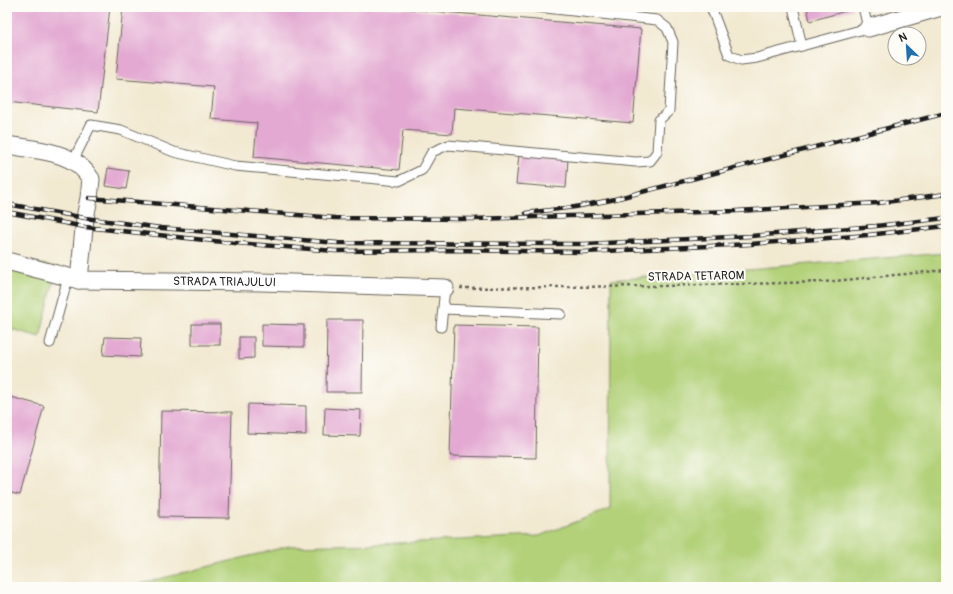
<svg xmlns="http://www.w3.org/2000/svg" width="953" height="594" font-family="Pangolin,sans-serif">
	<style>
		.green { fill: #b2d179; stroke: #67764a }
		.building { fill: #e3a9d2 }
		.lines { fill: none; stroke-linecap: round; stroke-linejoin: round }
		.lane-casing { stroke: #67645b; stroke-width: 11 }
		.street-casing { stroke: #67645b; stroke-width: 19 }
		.path { stroke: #67645b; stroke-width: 2.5; stroke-dasharray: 3 3; stroke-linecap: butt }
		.lane { stroke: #fff; stroke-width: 9 }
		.street { stroke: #fff; stroke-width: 17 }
		.rail-casing { stroke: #1c1c1c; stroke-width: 4.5 }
		.rail { stroke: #fdfcf7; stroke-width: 3; stroke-dasharray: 9; stroke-linecap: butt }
		.labels { text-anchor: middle; stroke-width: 4; stroke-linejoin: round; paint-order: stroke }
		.street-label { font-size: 12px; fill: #1c1c1c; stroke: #fdfcf7 }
	</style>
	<rect width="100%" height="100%" fill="#fdfcf7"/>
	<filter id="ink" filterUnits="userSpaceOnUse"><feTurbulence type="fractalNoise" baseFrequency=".025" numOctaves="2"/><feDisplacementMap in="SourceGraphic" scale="8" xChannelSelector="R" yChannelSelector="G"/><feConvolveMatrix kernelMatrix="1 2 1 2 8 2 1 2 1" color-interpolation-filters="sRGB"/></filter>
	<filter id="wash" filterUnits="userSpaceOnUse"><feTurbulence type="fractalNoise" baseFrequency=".012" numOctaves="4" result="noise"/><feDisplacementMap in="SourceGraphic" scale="16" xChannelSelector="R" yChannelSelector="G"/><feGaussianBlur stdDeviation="0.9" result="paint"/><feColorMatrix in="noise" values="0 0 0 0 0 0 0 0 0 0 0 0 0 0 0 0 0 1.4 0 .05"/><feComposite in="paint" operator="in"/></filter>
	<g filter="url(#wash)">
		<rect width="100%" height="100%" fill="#f2e9d1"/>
		<g class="green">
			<path d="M 946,253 L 946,587 L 128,587 L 289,546 L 378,544 L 539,536 L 610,509 L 611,280 Z"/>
			<path d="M 7,258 L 57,267 L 40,337 L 7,328 Z"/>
		</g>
		<g id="blocks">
			<g class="building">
				<path d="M 7,7 L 110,7 L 98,112 L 7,102 Z"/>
				<path d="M 123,7 L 385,7 L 641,29 L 633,123 L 454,108 L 452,134 L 403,130 L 399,170 L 254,157 L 257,123 L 211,119 L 214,87 L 116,79 Z"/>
				<path d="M 807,7 L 852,7 L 853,9 L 810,21 Z"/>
				<path d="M 519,155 L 568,159 L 566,188 L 516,184 Z"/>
				<path d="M 108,168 L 129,171 L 126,189 L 105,186 Z"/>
				<path d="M 327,320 L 363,320 L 362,392 L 326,392 Z"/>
				<rect x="192" y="324" width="28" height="21"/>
				<path d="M 262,324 L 304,325 L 304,347 L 262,346 Z"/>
				<path d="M 454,325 L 538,327 L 536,458 L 450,456 Z"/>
				<path d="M 105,337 L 141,338 L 140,357 L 103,355 Z"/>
				<path d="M 239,337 L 254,337 L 254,358 L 239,359 Z"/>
				<path d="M 7,396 L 44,406 L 20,495 L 7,492 Z"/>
				<path d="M 248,404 L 306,406 L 306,435 L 247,433 Z"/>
				<path d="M 325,408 L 361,410 L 360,436 L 324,435 Z"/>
				<path d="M 161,411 L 232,412 L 229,518 L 159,517 Z"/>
			</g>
		</g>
	</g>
	<g filter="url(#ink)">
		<use href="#blocks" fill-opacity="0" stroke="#67645b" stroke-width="1"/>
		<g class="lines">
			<defs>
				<g id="lane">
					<path d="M 711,7 L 729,55 L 741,60 L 757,58 L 868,28 L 863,7"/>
					<path d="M 793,7 L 802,46"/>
					<path d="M 73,161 L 91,125 L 121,130 L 174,152 L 235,166 L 399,181 L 422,170 L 432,152 L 448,145 L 636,162 L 650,161 L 657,152 L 659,120 L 669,111 L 673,42 L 667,28 L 657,20 L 536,7"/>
					<path d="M 443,309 L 561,314"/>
					<path d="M 441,327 L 445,288"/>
					<path d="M 50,343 L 68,278"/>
				</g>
				<g id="street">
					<path d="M 868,28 L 941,7"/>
					<path d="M 7,145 C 30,149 67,151 83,169 C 86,172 89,176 91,179 L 89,198 L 85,218 L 79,280"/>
					<path id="s1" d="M 7,261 L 79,280 L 261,282 L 445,288"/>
				</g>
			</defs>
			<use href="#lane" class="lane-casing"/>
			<use href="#street" class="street-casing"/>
			<path class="path" d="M 460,288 L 659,286 L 824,282 L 946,270"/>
			<use href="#lane" class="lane"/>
			<use href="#street" class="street"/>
			<defs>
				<g id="rail">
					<path d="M 89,198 L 335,218 L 474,219 L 736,211 L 878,203 L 946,194"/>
					<path d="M 7,204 L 85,218 L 161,228 L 338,243 L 585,244 L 751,236 L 876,226 L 946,218"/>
					<path d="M 7,212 L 85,227 L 223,242 L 335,251 L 452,250 L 584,252 L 751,244 L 868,235 L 946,226"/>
					<path d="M 526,213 L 575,207 L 611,200 L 946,113"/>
				</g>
			</defs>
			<use href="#rail" class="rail-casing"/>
			<use href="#rail" class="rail"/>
		</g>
	</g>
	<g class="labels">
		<g class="street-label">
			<text transform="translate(696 276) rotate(-1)" y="4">STRADA TETAROM</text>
			<text dy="4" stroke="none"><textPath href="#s1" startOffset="220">STRADA TRIAJULUI</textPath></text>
		</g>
	</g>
	<rect width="953" height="594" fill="none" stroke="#fdfcf7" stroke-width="24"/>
	<g transform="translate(907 46) rotate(335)"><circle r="19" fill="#fdfcf7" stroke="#a3a29f"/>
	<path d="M0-3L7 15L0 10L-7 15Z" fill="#1f6fb2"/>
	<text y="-6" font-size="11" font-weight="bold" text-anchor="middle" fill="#1c1c1c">N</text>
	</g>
</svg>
